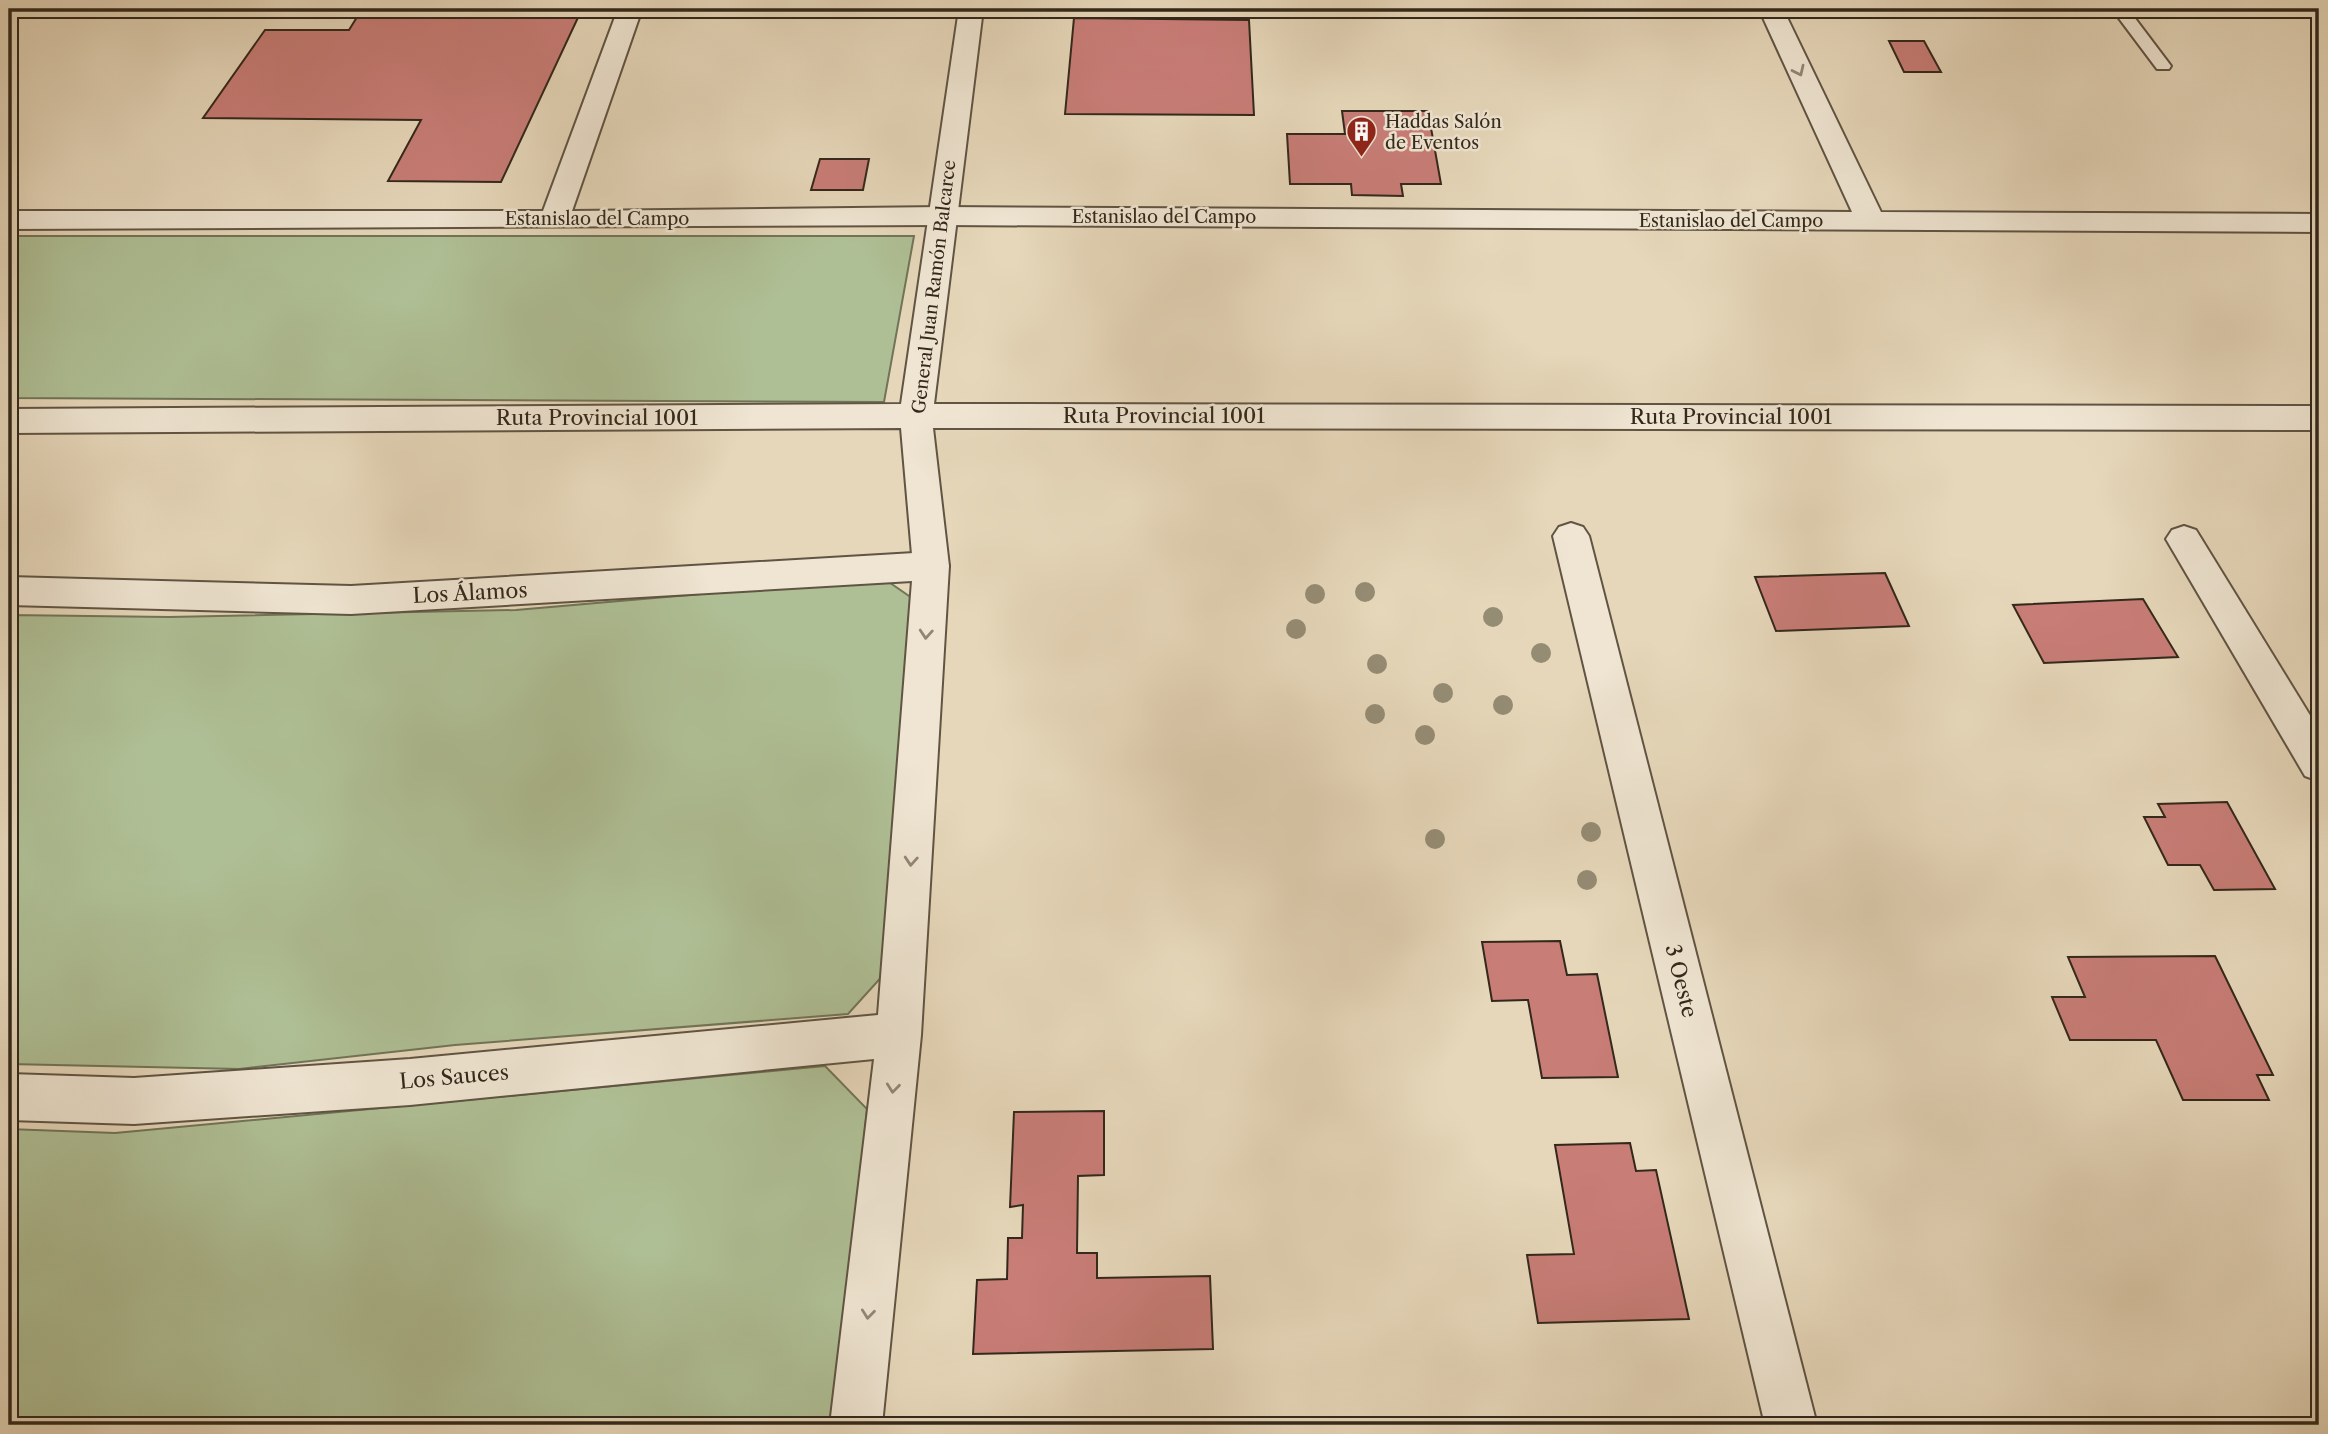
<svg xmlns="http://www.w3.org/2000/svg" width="2328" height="1434" font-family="'Libre Caslon Text',serif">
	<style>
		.green { fill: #afbf95; stroke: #717458; stroke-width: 2 }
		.building { fill: #c87d77; stroke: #33281b; stroke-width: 2 }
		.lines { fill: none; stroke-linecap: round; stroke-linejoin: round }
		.service-casing { stroke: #605443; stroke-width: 4 }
		.minor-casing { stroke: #605443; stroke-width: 4 }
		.tertiary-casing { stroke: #605443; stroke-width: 4 }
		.service { fill: #efe5d2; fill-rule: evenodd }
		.minor { fill: #efe5d2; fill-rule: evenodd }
		.tertiary { fill: #efe5d2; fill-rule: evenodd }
		.tree { fill: #958c74 }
		.oneway { stroke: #918676 }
		.labels { text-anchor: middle; stroke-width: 5; stroke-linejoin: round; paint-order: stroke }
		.far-poi-label { font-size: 18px; fill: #33281b; stroke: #efe5d2; text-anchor: start }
		.far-street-label { font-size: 18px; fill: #33281b; stroke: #efe5d2 }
		.street-label { font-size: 21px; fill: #33281b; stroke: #efe5d2 }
	</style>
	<rect width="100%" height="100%" fill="#e6d7ba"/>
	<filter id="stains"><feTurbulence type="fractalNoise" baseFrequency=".00286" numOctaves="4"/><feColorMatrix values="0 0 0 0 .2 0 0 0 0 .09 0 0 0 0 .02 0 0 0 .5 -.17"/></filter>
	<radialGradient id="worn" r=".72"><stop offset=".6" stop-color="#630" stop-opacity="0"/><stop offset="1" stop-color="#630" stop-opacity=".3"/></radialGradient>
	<g class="green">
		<path d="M 9,236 L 914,236 L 884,402 L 9,398 Z"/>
		<path d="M 883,578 L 922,605 L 886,972 L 848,1014 L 455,1045 L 239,1069 L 9,1064 L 9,615 L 169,617 L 516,610 Z"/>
		<path d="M 825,1066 L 867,1109 L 835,1425 L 9,1425 L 9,1129 L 115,1133 Z"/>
	</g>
	<g class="building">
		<path d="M 362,9 L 582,9 L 501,182 L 388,181 L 421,120 L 203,118 L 265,30 L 349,30 Z"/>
		<path d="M 1074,18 L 1249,20 L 1254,115 L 1065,114 Z"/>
		<path d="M 1889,41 L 1924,41 L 1941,72 L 1904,72 Z"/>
		<path d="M 1342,111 L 1428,111 L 1441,184 L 1401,184 L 1403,196 L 1352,195 L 1351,184 L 1290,184 L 1287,134 L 1345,134 Z"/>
		<path d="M 820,159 L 869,159 L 863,190 L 811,190 Z"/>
		<path d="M 1885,573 L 1909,626 L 1776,631 L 1755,577 Z"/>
		<path d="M 2143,599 L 2178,657 L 2044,663 L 2013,605 Z"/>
		<path d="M 2227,802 L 2275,889 L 2214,890 L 2200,865 L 2168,865 L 2144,817 L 2165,817 L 2158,804 Z"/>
		<path d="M 1560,941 L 1567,975 L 1597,974 L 1618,1077 L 1542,1078 L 1528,1000 L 1492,1001 L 1482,942 Z"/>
		<path d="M 2215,956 L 2273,1075 L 2257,1075 L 2269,1100 L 2183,1100 L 2156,1040 L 2070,1040 L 2052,997 L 2085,997 L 2068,957 Z"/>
		<path d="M 1104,1111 L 1104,1175 L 1078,1176 L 1077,1253 L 1097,1253 L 1097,1278 L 1210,1276 L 1213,1349 L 973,1354 L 977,1280 L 1007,1279 L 1008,1238 L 1022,1238 L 1023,1205 L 1010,1207 L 1014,1112 Z"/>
		<path d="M 1630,1143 L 1636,1171 L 1656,1170 L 1689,1319 L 1538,1323 L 1527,1255 L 1574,1254 L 1555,1145 Z"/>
	</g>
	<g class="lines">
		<defs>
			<path id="service" d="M 2112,9 L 2128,9 L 2171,66 L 2169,69 L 2157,69 Z"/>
			<g id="minor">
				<path d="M 618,9 L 642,9 L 572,211 L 943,207 L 1852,212 L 1759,9 L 1783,9 L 1881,212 L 2319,214 L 2319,232 L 943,225 L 9,229 L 9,211 L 543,211 Z"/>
				<path d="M 1571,523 L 1583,527 L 1589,536 L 1817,1425 L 1765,1425 L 1553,536 L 1559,527 Z"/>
				<path d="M 2184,526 L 2196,530 L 2319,730 L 2319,781 L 2305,776 L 2166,539 L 2172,530 Z"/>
				<path d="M 931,552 L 944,556 L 949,566 L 921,1035 L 882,1425 L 830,1425 L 874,1059 L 410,1105 L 134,1124 L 9,1120 L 9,1074 L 134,1078 L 410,1059 L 878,1015 L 912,581 L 351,614 L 9,605 L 9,577 L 351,586 Z"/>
			</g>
			<path id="tertiary" d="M 959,9 L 983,9 L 934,404 L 2319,406 L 2319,430 L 933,428 L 949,566 L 944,576 L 931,580 L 918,576 L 913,566 L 901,428 L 9,433 L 9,409 L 901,404 Z"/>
		</defs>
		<use href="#service" class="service-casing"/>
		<use href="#minor" class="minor-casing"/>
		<use href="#tertiary" class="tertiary-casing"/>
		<use href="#service" class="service"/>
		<use href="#minor" class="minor"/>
		<use href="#tertiary" class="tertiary"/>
	</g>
	<g class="tree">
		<circle cx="1365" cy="592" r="10"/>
		<circle cx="1315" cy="594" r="10"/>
		<circle cx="1493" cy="617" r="10"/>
		<circle cx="1296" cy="629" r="10"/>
		<circle cx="1541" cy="653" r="10"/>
		<circle cx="1377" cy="664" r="10"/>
		<circle cx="1443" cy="693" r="10"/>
		<circle cx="1503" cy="705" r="10"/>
		<circle cx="1375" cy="714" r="10"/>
		<circle cx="1425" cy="735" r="10"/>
		<circle cx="1591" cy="832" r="10"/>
		<circle cx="1435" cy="839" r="10"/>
		<circle cx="1587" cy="880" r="10"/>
	</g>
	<defs><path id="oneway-chevron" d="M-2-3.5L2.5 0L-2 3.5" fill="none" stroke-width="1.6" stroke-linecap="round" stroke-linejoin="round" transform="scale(1.75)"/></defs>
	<g class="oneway">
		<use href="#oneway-chevron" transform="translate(1799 71) rotate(65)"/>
		<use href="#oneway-chevron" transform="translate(926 634) rotate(94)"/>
		<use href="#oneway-chevron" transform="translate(911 861) rotate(94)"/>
		<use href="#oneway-chevron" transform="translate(893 1088) rotate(96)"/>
		<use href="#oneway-chevron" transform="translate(868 1314) rotate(96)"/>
	</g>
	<defs>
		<symbol id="building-pin" viewBox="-11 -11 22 30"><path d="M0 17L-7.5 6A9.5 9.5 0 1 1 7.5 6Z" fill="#8f2418" stroke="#efe5d2"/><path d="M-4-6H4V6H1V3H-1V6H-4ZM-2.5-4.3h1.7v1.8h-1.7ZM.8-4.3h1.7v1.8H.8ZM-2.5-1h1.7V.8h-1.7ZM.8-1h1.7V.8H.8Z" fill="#fff"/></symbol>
	</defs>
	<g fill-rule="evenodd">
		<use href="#building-pin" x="1344" y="114" width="35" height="47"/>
	</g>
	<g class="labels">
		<g class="far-poi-label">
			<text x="1385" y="128">Haddas Salón<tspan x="1385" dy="21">de Eventos</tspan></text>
		</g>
		<g class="far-street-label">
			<text x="1164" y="223">Estanislao del Campo</text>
			<text x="597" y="225">Estanislao del Campo</text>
			<text x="1731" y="227">Estanislao del Campo</text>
			<text transform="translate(934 287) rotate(-83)" y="6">General Juan Ramón Balcarce</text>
		</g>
		<g class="street-label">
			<text x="1164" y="423">Ruta Provincial 1001</text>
			<text x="1731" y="424">Ruta Provincial 1001</text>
			<text x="597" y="425">Ruta Provincial 1001</text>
			<text transform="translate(470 593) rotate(-3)" y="7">Los Álamos</text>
			<text transform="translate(1681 981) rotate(76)" y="7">3 Oeste</text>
			<text transform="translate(454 1077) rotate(-5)" y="7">Los Sauces</text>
		</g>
	</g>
	<rect width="2328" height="1434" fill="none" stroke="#e6d7ba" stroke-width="35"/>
	<rect x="10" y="10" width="2307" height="1413" fill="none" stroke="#33281b" stroke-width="3.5"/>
	<rect x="18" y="18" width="2293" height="1399" fill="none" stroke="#33281b" stroke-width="2"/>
	<rect width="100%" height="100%" filter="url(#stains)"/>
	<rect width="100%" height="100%" fill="url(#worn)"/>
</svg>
